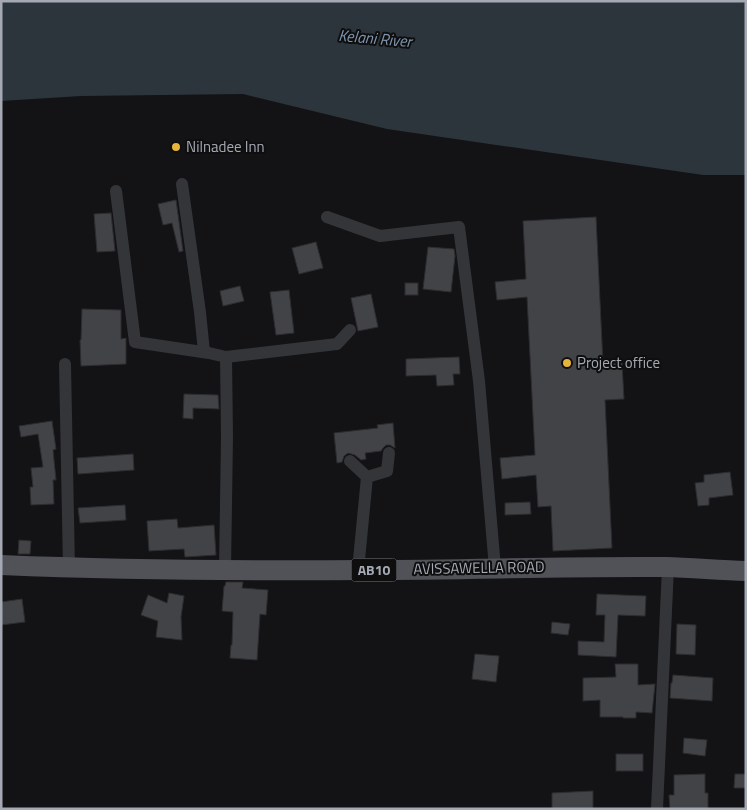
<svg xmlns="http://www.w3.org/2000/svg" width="747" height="810" font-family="'Titillium Web',sans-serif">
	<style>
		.water { fill: #2d353c }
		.building { fill: #424347; stroke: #2d2d30 }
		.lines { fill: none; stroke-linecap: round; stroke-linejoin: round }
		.street { stroke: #343539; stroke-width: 12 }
		.primary { stroke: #505258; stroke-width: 20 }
		.poi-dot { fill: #e6b43a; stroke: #0e0e0f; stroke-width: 2 }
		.labels { text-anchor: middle; stroke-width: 4; stroke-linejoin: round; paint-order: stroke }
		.shield { fill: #0e0e0f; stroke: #787a82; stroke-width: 1 }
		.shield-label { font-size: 14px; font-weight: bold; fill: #a5a9b4 }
		.poi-label { font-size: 15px; fill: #a5a9b4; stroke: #0e0e0f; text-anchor: start }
		.street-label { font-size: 15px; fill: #a5a9b4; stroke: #0e0e0f }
		.water-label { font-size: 16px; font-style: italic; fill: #7e95ad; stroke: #0e0e0f }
	</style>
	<rect width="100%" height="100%" fill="#131315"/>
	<path class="water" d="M 1,1 L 736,1 L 746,3 L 746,175 L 703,175 L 387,129 L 243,94 L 81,96 L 1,101 Z"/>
	<g class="building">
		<path d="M 176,200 L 183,251 L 179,252 L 172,223 L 163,225 L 158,204 Z"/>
		<path d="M 111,213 L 115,251 L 97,252 L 94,214 Z"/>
		<path d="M 596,217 L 603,364 L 622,363 L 624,399 L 605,400 L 612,548 L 553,551 L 551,506 L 538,507 L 536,475 L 502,479 L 500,458 L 535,455 L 527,297 L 497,300 L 495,282 L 526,279 L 523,221 Z"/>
		<path d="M 316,242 L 323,268 L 299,274 L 292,248 Z"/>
		<path d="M 428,247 L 454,249 L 455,256 L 451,292 L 423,289 Z"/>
		<rect x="405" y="283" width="13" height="12"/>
		<path d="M 240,286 L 244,301 L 223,306 L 220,291 Z"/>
		<path d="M 289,290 L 294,333 L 276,335 L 270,292 Z"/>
		<path d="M 371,294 L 378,327 L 358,331 L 351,298 Z"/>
		<path d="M 82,309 L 121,310 L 121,339 L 126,338 L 126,364 L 81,366 L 80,340 L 81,340 Z"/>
		<path d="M 459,357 L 460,374 L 453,374 L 454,385 L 437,386 L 436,375 L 406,376 L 406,359 Z"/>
		<path d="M 184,394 L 218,395 L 219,409 L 193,408 L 193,419 L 183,418 Z"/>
		<path d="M 52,421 L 56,449 L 53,450 L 56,480 L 53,480 L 54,504 L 31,505 L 30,487 L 33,487 L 31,468 L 43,467 L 38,434 L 21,437 L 19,426 Z"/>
		<path d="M 393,423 L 395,448 L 390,445 L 386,445 L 383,448 L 381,451 L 365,453 L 366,459 L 361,460 L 355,455 L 348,453 L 344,456 L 342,462 L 337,463 L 334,433 L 378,428 L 377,425 Z"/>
		<path d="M 133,454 L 134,470 L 78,474 L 77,458 Z"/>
		<path d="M 730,472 L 733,495 L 709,498 L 709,505 L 698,506 L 695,483 L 704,482 L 704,475 Z"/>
		<path d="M 530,502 L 531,514 L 505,515 L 505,503 Z"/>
		<path d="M 125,505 L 126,520 L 80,523 L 78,508 Z"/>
		<path d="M 177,519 L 178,528 L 214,525 L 216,555 L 185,557 L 184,549 L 149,551 L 147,521 Z"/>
		<path d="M 19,540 L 31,541 L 30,554 L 18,554 Z"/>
		<path d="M 226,582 L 243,582 L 242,588 L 268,590 L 266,615 L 260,614 L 257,660 L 230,658 L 231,645 L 232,645 L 233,612 L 222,611 L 224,586 L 225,586 Z"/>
		<path d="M 169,593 L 184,596 L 181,617 L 182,640 L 156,637 L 158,621 L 141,615 L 148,595 L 167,603 Z"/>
		<path d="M 597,594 L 646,596 L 645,616 L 618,615 L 616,657 L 578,655 L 578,641 L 604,642 L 605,615 L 596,615 Z"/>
		<path d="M 22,599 L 25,622 L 1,625 L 1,602 Z"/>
		<path d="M 552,622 L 570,624 L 568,635 L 551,633 Z"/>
		<path d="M 677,624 L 696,625 L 695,655 L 676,654 Z"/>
		<path d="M 475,654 L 499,656 L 496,682 L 472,679 Z"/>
		<path d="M 615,664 L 638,664 L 638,685 L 655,684 L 652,713 L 636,712 L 636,718 L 623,718 L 623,717 L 600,717 L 600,700 L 583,701 L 583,678 L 616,677 Z"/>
		<path d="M 673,675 L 713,678 L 712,701 L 670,698 L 671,683 L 672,683 Z"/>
		<path d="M 684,738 L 707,740 L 705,756 L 683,753 Z"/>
		<rect x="616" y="754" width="27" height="17"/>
		<path d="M 705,774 L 705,793 L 708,793 L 708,809 L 670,809 L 669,795 L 674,795 L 674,775 Z"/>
		<path d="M 735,774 L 746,774 L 746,788 L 734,788 Z"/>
		<path d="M 593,791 L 593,809 L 552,809 L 552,793 Z"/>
	</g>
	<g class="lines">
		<g class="street">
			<path d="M 182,184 L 200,312 L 204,352"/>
			<path d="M 116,191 L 135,342 L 209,353 L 226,357 L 337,344 L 350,330"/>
			<path d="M 327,217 L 380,236 L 459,227 L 479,381 L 495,568"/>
			<path d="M 65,364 L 69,568"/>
			<path d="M 350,461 L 367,477 L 358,570"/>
			<path d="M 367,477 L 387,471 L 389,453"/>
			<path d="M 225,570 L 227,437 L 226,357"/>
			<path d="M 657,809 L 668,567"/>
		</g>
		<path class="primary" d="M 1,565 C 123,570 246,571 368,570 C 467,570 567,566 666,567 C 693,568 719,570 746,571"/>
	</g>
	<g class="poi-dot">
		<circle cx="176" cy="147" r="5"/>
		<circle cx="567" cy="363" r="5"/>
	</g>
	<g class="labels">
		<rect class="shield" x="351.5" y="558.5" width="45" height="23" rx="4"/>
		<g class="shield-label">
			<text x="374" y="575">AB10</text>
		</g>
		<g class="poi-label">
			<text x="186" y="152">Nilnadee Inn</text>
			<text x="577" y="368">Project office</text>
		</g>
		<g class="street-label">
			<text transform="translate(479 568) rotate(-1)" y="5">AVISSAWELLA ROAD</text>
		</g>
		<g class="water-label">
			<text transform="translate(375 38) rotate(5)" y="6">Kelani River</text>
		</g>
	</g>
	<rect width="747" height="810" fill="none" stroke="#a5a9b4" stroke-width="5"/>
</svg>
